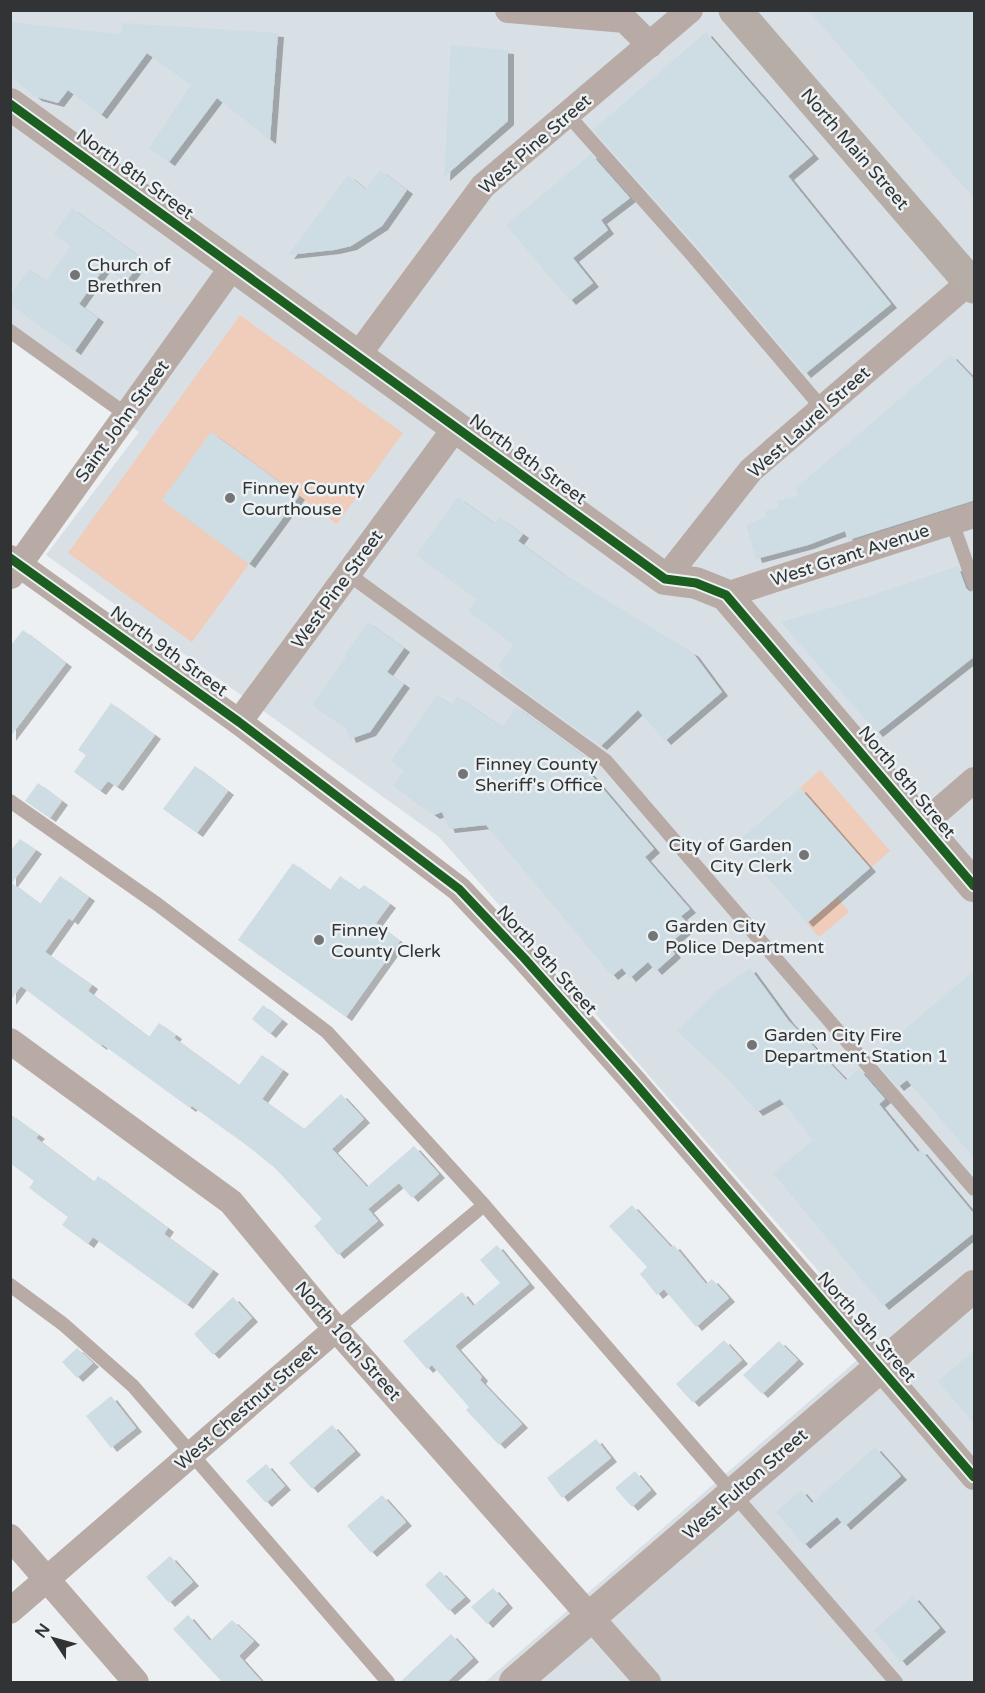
<svg xmlns="http://www.w3.org/2000/svg" width="985" height="1693" font-family="'Varela Round',sans-serif">
	<style>
		.built { fill: #d8e0e5 }
		.green { fill: #f0ccba }
		.building { fill: #cedce4; filter: url(#shadow) }
		.lines { fill: none; stroke-linecap: round; stroke-linejoin: round }
		.service { stroke: #b8aba6; stroke-width: 14 }
		.minor { stroke: #b8aba6; stroke-width: 26 }
		.tertiary { stroke: #b8aba6; stroke-width: 32 }
		.primary { stroke: #b7ada7; stroke-width: 33 }
		.cycleway-casing { stroke: #ecf1f3; stroke-width: 13 }
		.cycleway { stroke: #1b5e20; stroke-width: 9 }
		.poi-dot { fill: #737576; stroke: #ecf1f3; stroke-width: 2 }
		.labels { text-anchor: middle; stroke-width: 5; stroke-linejoin: round; paint-order: stroke }
		.street-label { font-size: 18px; fill: #313334; stroke: #ecf1f3 }
		.poi-label { font-size: 18px; fill: #313334; stroke: #ecf1f3; text-anchor: start }
	</style>
	<defs>
		<filter id="shadow"><feDropShadow dx="6" dy="4" stdDeviation="0" flood-color="#0004"/></filter>
	</defs>
	<rect width="100%" height="100%" fill="#edf0f2"/>
	<path class="built" d="M 11,11 L 974,11 L 974,1682 L 485,1682 L 879,1341 L 600,1019 L 439,837 L 46,555 L 139,432 L 11,341 Z"/>
	<g class="green">
		<path d="M 240,315 L 403,433 L 337,524 L 211,433 L 162,500 L 249,564 L 192,642 L 68,553 Z"/>
		<path d="M 820,770 L 890,851 L 870,868 L 800,788 Z"/>
		<path d="M 837,897 L 849,912 L 819,937 L 807,923 Z"/>
	</g>
	<g class="building">
		<path d="M 808,10 L 975,10 L 975,199 L 900,116 Z"/>
		<path d="M 10,22 L 121,34 L 123,23 L 278,33 L 270,140 L 217,98 L 169,162 L 149,148 L 191,85 L 147,53 L 101,115 L 68,90 L 58,103 L 36,97 L 10,76 Z"/>
		<path d="M 706,32 L 813,155 L 788,176 L 891,304 L 805,374 L 700,250 L 593,130 Z"/>
		<path d="M 451,45 L 508,50 L 508,121 L 444,177 Z"/>
		<path d="M 591,154 L 630,198 L 601,220 L 608,230 L 573,258 L 593,283 L 570,301 L 506,225 Z"/>
		<path d="M 380,170 L 407,190 L 382,226 L 351,246 L 334,250 L 288,255 L 348,175 L 366,189 Z"/>
		<path d="M 72,208 L 143,259 L 126,282 L 105,267 L 79,304 L 98,318 L 75,351 L 10,304 L 10,295 L 29,269 L 46,281 L 71,246 L 54,234 Z"/>
		<path d="M 951,355 L 975,380 L 975,500 L 848,540 L 845,531 L 808,545 L 756,559 L 746,525 L 766,517 L 765,511 L 778,508 L 777,501 L 798,496 L 796,488 Z"/>
		<path d="M 211,432 L 299,496 L 249,564 L 162,500 Z"/>
		<path d="M 458,497 L 494,523 L 499,517 L 523,534 L 518,541 L 565,575 L 693,653 L 722,692 L 665,741 L 638,710 L 601,746 L 503,675 L 499,664 L 514,645 L 468,611 L 477,599 L 416,555 Z"/>
		<path d="M 958,566 L 966,588 L 969,591 L 975,593 L 975,656 L 877,733 L 781,622 L 867,597 Z"/>
		<path d="M 368,622 L 404,648 L 387,672 L 404,684 L 370,732 L 350,739 L 346,728 L 312,705 L 346,657 L 344,656 Z"/>
		<path d="M 23,630 L 66,663 L 10,737 L 10,646 Z"/>
		<path d="M 437,695 L 451,705 L 457,696 L 502,727 L 516,707 L 588,759 L 582,764 L 654,849 L 645,857 L 690,909 L 681,916 L 690,926 L 668,945 L 675,954 L 656,971 L 648,962 L 630,978 L 622,968 L 612,976 L 486,825 L 449,829 L 442,812 L 434,815 L 393,786 L 404,770 L 391,761 Z"/>
		<path d="M 111,703 L 155,735 L 117,787 L 108,781 L 100,791 L 74,772 L 86,755 L 78,750 Z"/>
		<path d="M 195,766 L 228,791 L 197,833 L 163,809 Z"/>
		<path d="M 38,783 L 62,801 L 50,818 L 25,801 Z"/>
		<path d="M 800,788 L 870,868 L 807,923 L 737,842 Z"/>
		<path d="M 20,839 L 36,850 L 12,883 L 40,904 L 60,876 L 89,897 L 72,921 L 69,918 L 45,952 L 92,985 L 88,991 L 149,1037 L 159,1023 L 176,1035 L 174,1038 L 239,1085 L 262,1055 L 283,1070 L 262,1099 L 304,1129 L 341,1094 L 364,1119 L 332,1149 L 367,1187 L 414,1146 L 439,1174 L 412,1198 L 399,1183 L 368,1209 L 378,1221 L 338,1255 L 314,1226 L 322,1219 L 275,1168 L 245,1144 L 192,1106 L 190,1108 L 102,1044 L 101,1046 L 21,986 L 10,1001 L 10,851 Z"/>
		<path d="M 293,863 L 330,890 L 340,876 L 359,890 L 364,885 L 390,904 L 376,923 L 400,941 L 346,1017 L 238,940 Z"/>
		<path d="M 750,968 L 788,1020 L 846,1080 L 859,1069 L 885,1099 L 879,1104 L 918,1152 L 921,1150 L 975,1215 L 975,1232 L 883,1306 L 773,1173 L 813,1140 L 780,1099 L 757,1112 L 726,1077 L 677,1031 L 714,993 Z"/>
		<path d="M 975,970 L 975,1159 L 907,1080 L 898,1087 L 872,1057 Z"/>
		<path d="M 263,1005 L 282,1020 L 270,1034 L 252,1019 Z"/>
		<path d="M 10,1114 L 39,1135 L 36,1138 L 94,1182 L 98,1176 L 168,1228 L 164,1234 L 213,1270 L 187,1305 L 93,1237 L 88,1244 L 62,1225 L 68,1217 L 29,1188 L 34,1181 L 10,1163 Z"/>
		<path d="M 632,1205 L 671,1247 L 674,1245 L 706,1284 L 712,1279 L 729,1298 L 696,1327 L 664,1289 L 657,1295 L 640,1274 L 647,1267 L 609,1226 Z"/>
		<path d="M 497,1245 L 529,1284 L 455,1346 L 482,1377 L 480,1380 L 522,1424 L 499,1445 L 466,1410 L 469,1407 L 432,1365 L 427,1369 L 403,1341 L 462,1292 L 473,1306 L 500,1283 L 480,1260 Z"/>
		<path d="M 233,1297 L 252,1318 L 213,1355 L 194,1334 Z"/>
		<path d="M 724,1340 L 742,1360 L 693,1403 L 676,1384 Z"/>
		<path d="M 779,1341 L 798,1360 L 762,1394 L 743,1375 Z"/>
		<path d="M 77,1348 L 93,1363 L 77,1378 L 62,1362 Z"/>
		<path d="M 975,1350 L 975,1425 L 938,1381 Z"/>
		<path d="M 111,1396 L 136,1428 L 111,1448 L 86,1416 Z"/>
		<path d="M 332,1425 L 355,1451 L 312,1489 L 289,1463 Z"/>
		<path d="M 596,1439 L 611,1458 L 562,1498 L 547,1478 Z"/>
		<path d="M 875,1447 L 901,1476 L 845,1526 L 837,1517 L 804,1545 L 776,1512 L 801,1490 L 812,1503 Z"/>
		<path d="M 266,1464 L 285,1486 L 266,1503 L 246,1481 Z"/>
		<path d="M 635,1471 L 651,1490 L 632,1507 L 615,1488 Z"/>
		<path d="M 382,1495 L 406,1522 L 371,1553 L 347,1526 Z"/>
		<path d="M 170,1556 L 193,1582 L 169,1603 L 146,1577 Z"/>
		<path d="M 440,1571 L 465,1597 L 449,1611 L 425,1585 Z"/>
		<path d="M 493,1588 L 507,1604 L 487,1624 L 471,1607 Z"/>
		<path d="M 913,1596 L 940,1628 L 901,1662 L 874,1630 Z"/>
		<path d="M 188,1615 L 210,1641 L 232,1620 L 254,1641 L 239,1656 L 263,1683 L 223,1683 L 173,1629 Z"/>
		<path d="M 451,1634 L 473,1658 L 446,1683 L 399,1683 Z"/>
	</g>
	<g class="lines">
		<g class="service">
			<path d="M 568,115 L 693,256 L 822,408"/>
			<path d="M 10,331 L 127,415"/>
			<path d="M 952,522 L 974,584"/>
			<path d="M 348,574 L 606,761 L 974,1189"/>
			<path d="M 10,801 L 157,904 L 327,1032 L 484,1205 L 896,1682"/>
			<path d="M 10,1285 L 63,1324 L 133,1386 L 388,1682"/>
			<path d="M 336,1329 L 484,1205"/>
		</g>
		<g class="minor">
			<path d="M 508,10 L 625,20 L 650,45"/>
			<path d="M 358,355 L 483,186 L 690,10"/>
			<path d="M 10,558 L 239,722 L 459,889 L 524,958 L 634,1082 L 974,1477"/>
			<path d="M 11,576 L 233,266"/>
			<path d="M 665,579 L 751,470 L 974,278"/>
			<path d="M 726,595 L 974,515"/>
			<path d="M 239,722 L 456,427"/>
			<path d="M 922,825 L 974,780"/>
			<path d="M 10,1041 L 231,1202 L 336,1329 L 648,1682"/>
			<path d="M 10,1537 L 136,1682"/>
			<path d="M 10,1611 L 336,1329"/>
		</g>
		<g class="tertiary">
			<path d="M 10,104 L 665,579 L 696,583 L 726,595 L 974,886"/>
			<path d="M 515,1682 L 974,1286"/>
		</g>
		<path class="primary" d="M 735,10 L 974,287"/>
		<defs>
			<g id="cycleway">
				<path d="M 10,104 L 665,579 L 696,583 L 726,595 L 974,886"/>
				<path d="M 10,558 L 239,722 L 459,889 L 524,958 L 634,1082 L 974,1477"/>
			</g>
		</defs>
		<use href="#cycleway" class="cycleway-casing"/>
		<use href="#cycleway" class="cycleway"/>
	</g>
	<g class="poi-dot">
		<circle cx="75" cy="275" r="6"/>
		<circle cx="230" cy="498" r="6"/>
		<circle cx="463" cy="774" r="6"/>
		<circle cx="804" cy="855" r="6"/>
		<circle cx="653" cy="936" r="6"/>
		<circle cx="319" cy="940" r="6"/>
		<circle cx="752" cy="1045" r="6"/>
	</g>
	<g class="labels">
		<g class="street-label">
			<text transform="translate(535 144) rotate(-41)" y="6">West Pine Street</text>
			<text transform="translate(855 149) rotate(49)" y="6">North Main Street</text>
			<text transform="translate(135 174) rotate(36)" y="6">North 8th Street</text>
			<text transform="translate(122 421) rotate(-54)" y="6">Saint John Street</text>
			<text transform="translate(809 422) rotate(-42)" y="6">West Laurel Street</text>
			<text transform="translate(528 459) rotate(36)" y="6">North 8th Street</text>
			<text transform="translate(850 555) rotate(-18)" y="6">West Grant Avenue</text>
			<text transform="translate(337 589) rotate(-54)" y="6">West Pine Street</text>
			<text transform="translate(169 651) rotate(36)" y="6">North 9th Street</text>
			<text transform="translate(907 782) rotate(50)" y="6">North 8th Street</text>
			<text transform="translate(547 960) rotate(48)" y="6">North 9th Street</text>
			<text transform="translate(867 1327) rotate(49)" y="6">North 9th Street</text>
			<text transform="translate(348 1341) rotate(49)" y="6">North 10th Street</text>
			<text transform="translate(246 1407) rotate(-41)" y="6">West Chestnut Street</text>
			<text transform="translate(745 1484) rotate(-41)" y="6">West Fulton Street</text>
		</g>
		<g class="poi-label">
			<text x="87" y="271">Church of<tspan x="87" dy="21">Brethren</tspan></text>
			<text x="242" y="494">Finney County<tspan x="242" dy="21">Courthouse</tspan></text>
			<text x="475" y="770">Finney County<tspan x="475" dy="21">Sheriff's Office</tspan></text>
			<text x="792" y="851" text-anchor="end">City of Garden<tspan x="792" dy="21">City Clerk</tspan></text>
			<text x="665" y="932">Garden City<tspan x="665" dy="21">Police Department</tspan></text>
			<text x="331" y="936">Finney<tspan x="331" dy="21">County Clerk</tspan></text>
			<text x="764" y="1041">Garden City Fire<tspan x="764" dy="21">Department Station 1</tspan></text>
		</g>
	</g>
	<rect width="985" height="1693" fill="none" stroke="#313334" stroke-width="24"/>
	<g transform="translate(54 1639) rotate(306)" stroke="#ecf1f3" stroke-width="4.5" paint-order="stroke">
	<path d="M0-4.5L10 22L0 15L-10 22Z" fill="#313334"/>
	<text y="-9" font-size="16" font-weight="bold" text-anchor="middle" fill="#313334">N</text>
	</g>
</svg>
